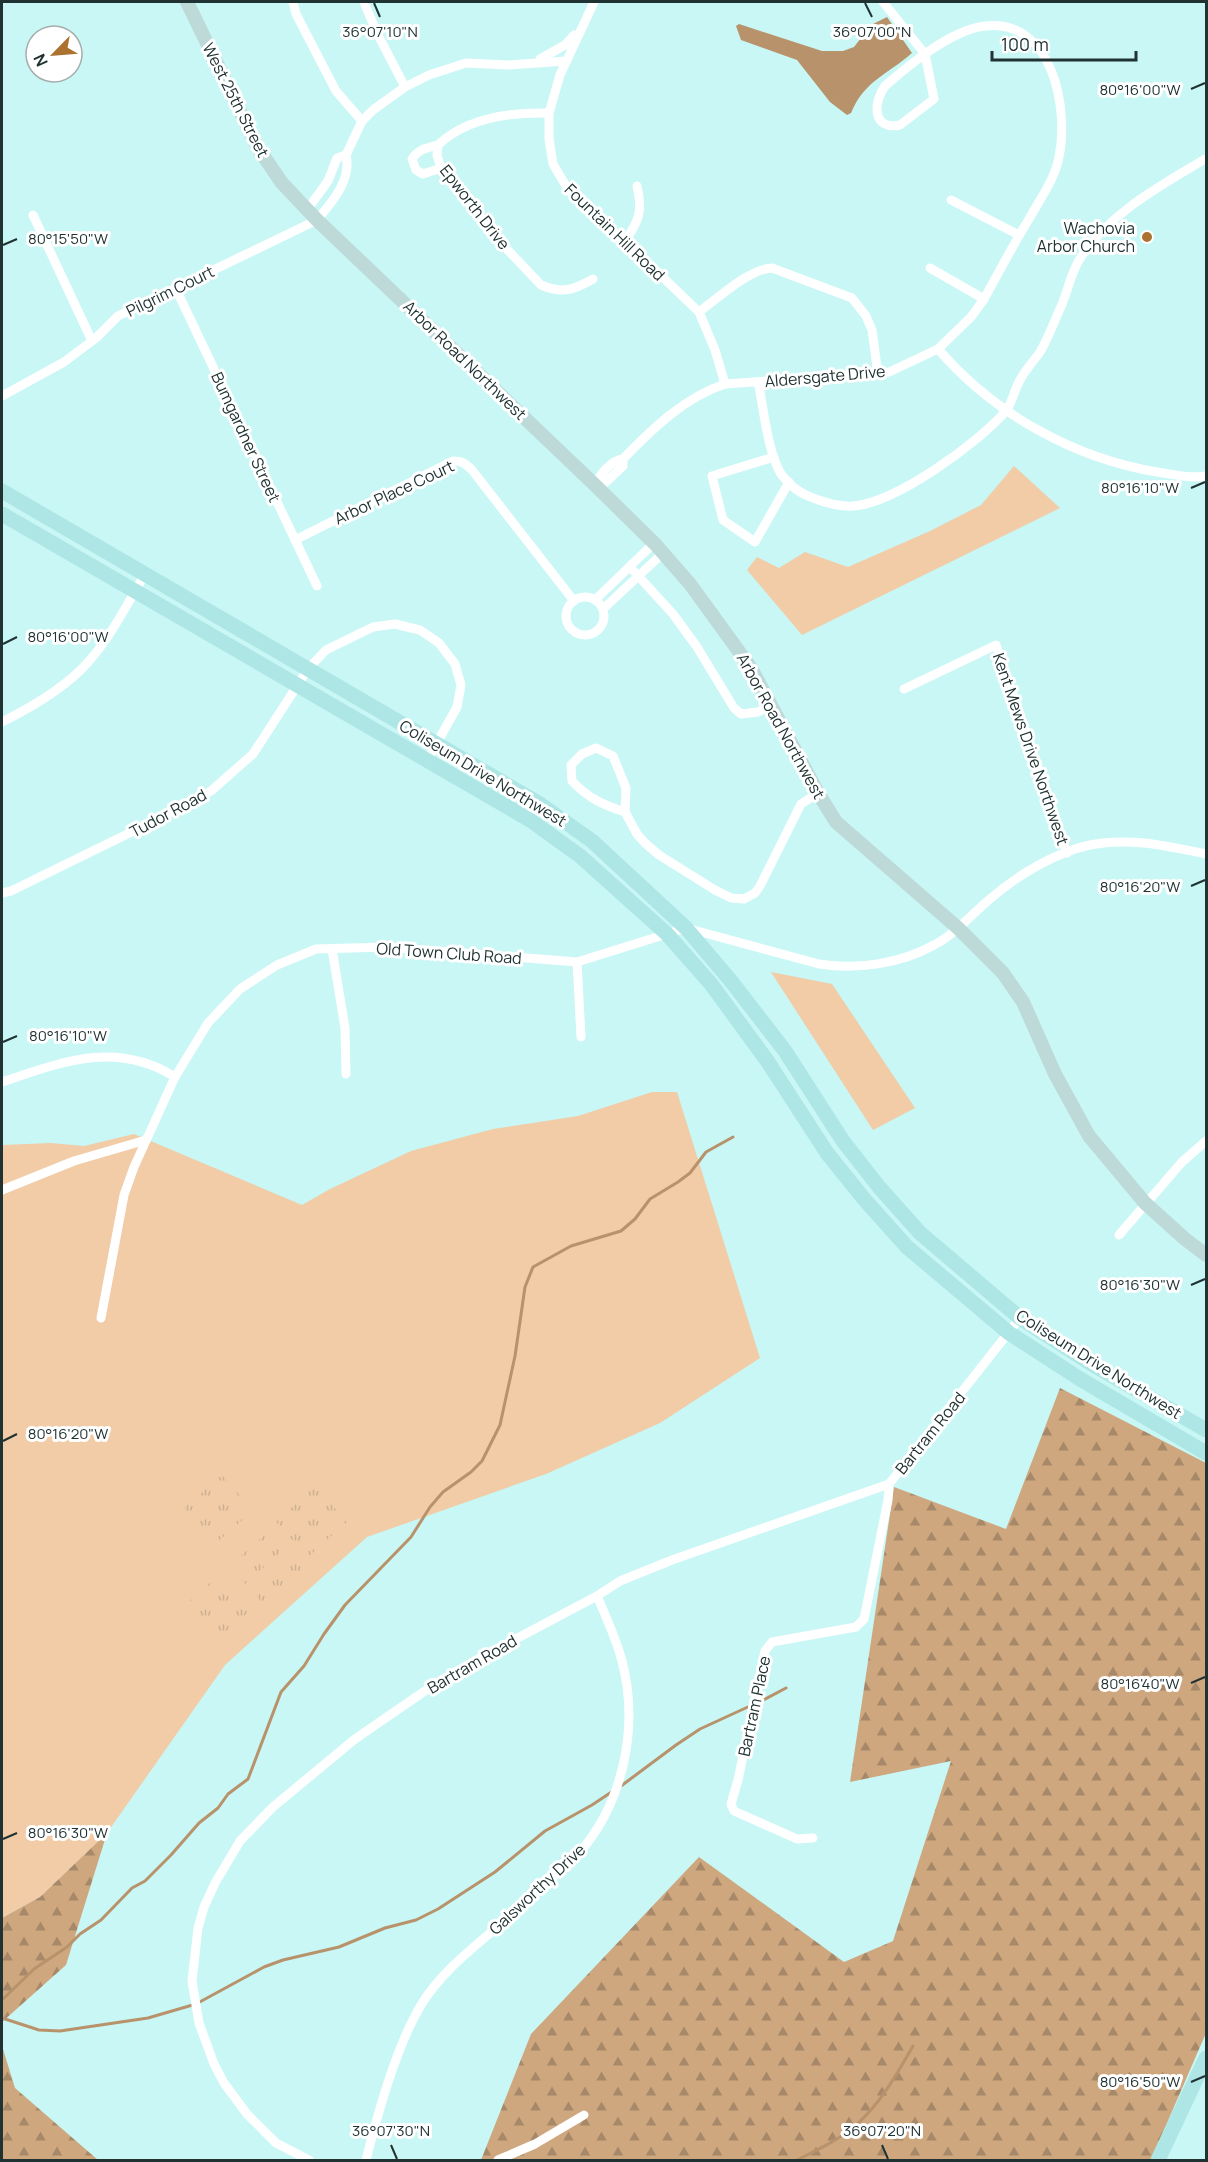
<svg xmlns="http://www.w3.org/2000/svg" width="1208" height="2162" font-family="Manrope,sans-serif">
	<style>
		.grass { fill: #f1cca7 }
		.forest { fill: url(#forest-firs) }
		.park { fill: url(#park-tufts) }
		.water { fill: #b8926a }
		.lines { fill: none; stroke-linecap: round; stroke-linejoin: round }
		.stream { stroke: #b8926a; stroke-width: 3 }
		.street { stroke: #fff; stroke-width: 9 }
		.secondary { stroke: #bdd9d8; stroke-width: 14 }
		.primary { stroke: #ade6e5; stroke-width: 15 }
		.ticks { fill: none; stroke: #203232; stroke-width: 2 }
		.poi-dot { fill: #ab7230; stroke: #fff; stroke-width: 2 }
		.labels { text-anchor: middle; stroke-width: 6; stroke-linejoin: round; paint-order: stroke }
		.street-label { font-size: 16px; fill: #203232; stroke: #fff }
		.poi-label { font-size: 16px; fill: #203232; stroke: #fff; text-anchor: end }
		.ticks-label { font-size: 15px; text-anchor: middle; fill: #203232; stroke: #fff; stroke-width: 6; stroke-linejoin: round; paint-order: stroke }
	</style>
	<defs>
		<pattern id="forest-firs" width="22" height="20" patternUnits="userSpaceOnUse" patternTransform="scale(1.5)"><rect width="22" height="20" fill="#cea77f"/><path d="M5 1l3.5 6h-7zM16 11l3.5 6h-7z" fill="#a78969"/></pattern>
		<pattern id="park-tufts" width="24" height="20" patternUnits="userSpaceOnUse" patternTransform="scale(1.5)"><rect width="24" height="20" fill="#f1cca7"/><path d="M3 7l-1-3M5 7V3M7 7l1-3M15 17l-1-3M17 17v-4M19 17l1-3" fill="none" stroke="#ceb090"/></pattern>
	</defs>
	<rect width="100%" height="100%" fill="#c8f7f5"/>
	<g class="grass">
		<path d="M 1014,466 L 1060,508 L 802,635 L 747,570 L 757,557 L 779,568 L 805,552 L 848,567 L 930,531 L 981,505 Z"/>
		<path d="M 771,972 L 832,984 L 915,1108 L 873,1130 Z"/>
		<path d="M 652,1092 L 677,1092 L 760,1358 L 660,1423 L 546,1474 L 367,1537 L 225,1665 L 107,1833 L 40,1897 L 2,1918 L 2,1145 L 51,1143 L 84,1146 L 134,1134 L 302,1205 L 330,1189 L 411,1151 L 493,1129 L 578,1116 Z"/>
	</g>
	<g class="forest">
		<path d="M 1060,1388 L 1206,1463 L 1206,2033 L 1151,2160 L 481,2160 L 531,2034 L 699,1857 L 844,1962 L 893,1941 L 951,1761 L 850,1782 L 894,1487 L 1006,1529 Z"/>
		<path d="M 107,1833 L 66,1965 L 2,2022 L 2,1918 L 40,1897 Z"/>
		<path d="M 2,2046 L 15,2088 L 98,2160 L 2,2160 Z"/>
	</g>
	<g class="park">
		<path d="M 222,1475 L 253,1511 L 215,1544 L 184,1508 Z"/>
		<path d="M 315,1486 L 347,1522 L 308,1557 L 276,1522 Z"/>
		<path d="M 268,1532 L 284,1549 L 245,1584 L 229,1566 Z"/>
		<path d="M 290,1556 L 306,1573 L 267,1608 L 251,1590 Z"/>
		<path d="M 222,1572 L 254,1607 L 215,1642 L 183,1607 Z"/>
	</g>
	<path class="water" d="M 887,17 L 912,53 C 887,75 865,80 851,113 L 847,115 L 830,102 L 797,60 L 741,40 L 736,26 L 739,24 L 822,51 L 843,51 L 854,47 L 871,25 Z"/>
	<g class="lines">
		<g class="stream">
			<path d="M 756,1704 L 786,1688"/>
			<path d="M 621,1786 L 676,1745 L 700,1729 L 750,1706"/>
			<path d="M 2,2000 L 34,1969 L 67,1947 L 80,1934 L 101,1920 L 132,1888 L 145,1881 L 171,1855 L 199,1823 L 218,1808 L 228,1794 L 248,1779 L 281,1692 L 304,1666 L 324,1634 L 345,1605 L 411,1537 L 430,1507 L 443,1492 L 471,1472 L 482,1461 L 500,1425 L 515,1356 L 525,1287 L 533,1267 L 571,1246 L 621,1231 L 635,1219 L 650,1199 L 678,1182 L 690,1173 L 706,1152 L 733,1137"/>
			<path d="M 2,2018 L 39,2030 L 60,2031 L 148,2018 L 196,2004 L 264,1967 L 283,1960 L 339,1947 L 385,1928 L 416,1920 L 438,1909 L 495,1872 L 545,1831 L 592,1805 L 613,1791"/>
			<path d="M 797,2160 C 817,2150 839,2140 856,2125 C 881,2103 897,2074 913,2046"/>
		</g>
		<g class="street">
			<path d="M 293,2 L 296,14 L 336,91 L 362,121"/>
			<path d="M 364,2 L 376,31 L 405,87"/>
			<path d="M 594,2 L 560,75 L 549,113 L 549,139 L 553,164 L 569,191 L 585,207 L 625,241 L 699,312 L 715,350 L 725,384"/>
			<path d="M 540,59 L 565,45 L 574,35"/>
			<path d="M 549,113 C 511,112 466,118 438,145 L 437,155 L 441,168 L 502,244 L 541,285 C 562,294 574,290 593,279"/>
			<path d="M 438,145 C 427,148 418,149 412,159 L 416,170 L 423,174 L 441,168"/>
			<path d="M 951,200 L 1019,235"/>
			<path d="M 307,210 L 328,181 L 337,158 L 346,155"/>
			<path d="M 33,215 L 92,341"/>
			<path d="M 625,241 C 639,221 643,211 637,186"/>
			<path d="M 930,268 L 984,299"/>
			<path d="M 176,289 L 317,586"/>
			<path d="M 699,312 C 718,298 749,269 772,268 L 852,298 L 866,316 L 872,330 L 878,374"/>
			<path d="M 938,349 C 993,413 1073,458 1157,472 C 1172,474 1191,479 1206,476"/>
			<path d="M 758,382 C 764,409 767,450 781,474 C 789,485 801,494 813,498 C 826,503 840,507 853,506 C 896,503 978,443 1006,411 C 1012,403 1014,391 1019,382 C 1024,371 1033,362 1040,352 C 1047,340 1053,325 1059,311 C 1068,293 1070,273 1081,257 C 1111,212 1160,186 1205,159"/>
			<path d="M 2,396 L 64,362 L 96,338 L 118,316 L 317,220 C 332,202 352,180 346,155 L 362,121 L 373,110 L 405,87 L 429,75 L 466,63 L 509,65 L 566,61"/>
			<path d="M 774,457 L 712,476 L 723,520 L 755,542 L 789,482"/>
			<path d="M 623,459 L 623,466 L 604,484 L 596,486 C 598,475 612,460 623,459 C 652,429 685,397 725,384 L 889,372 L 938,349 L 971,317 L 984,299 C 999,272 1013,245 1029,219 C 1040,199 1055,179 1059,157 C 1069,109 1053,19 986,26 C 952,29 910,64 885,86 C 873,102 872,131 900,125 L 934,99 L 925,54 L 883,2"/>
			<path d="M 295,540 L 453,461 C 462,461 465,463 472,470 L 574,601"/>
			<path d="M 630,567 L 673,614 L 697,647 L 734,708 L 741,714 L 758,712 L 771,705"/>
			<circle cx="585" cy="616" r="19"/>
			<path d="M 595,600 L 654,543"/>
			<path d="M 603,609 L 663,553"/>
			<path d="M 904,689 L 996,645 L 1067,853"/>
			<path d="M 2,722 C 32,707 67,687 89,661 C 112,635 127,604 145,574"/>
			<path d="M 596,748 L 613,756 L 626,788 L 625,812 C 603,805 588,798 572,781 L 571,765 L 582,754 Z"/>
			<path d="M 625,812 L 637,834 L 645,843 L 659,855 L 715,890 L 731,898 L 744,899 L 755,893 L 760,886 L 801,804 L 818,793"/>
			<path d="M 2,893 L 11,891 L 158,819 L 211,791 L 253,754 L 308,669 L 326,650 L 373,627 L 395,624 L 420,630 L 439,643 L 455,664 L 461,685 L 457,707 L 427,761"/>
			<path d="M 332,949 L 345,1028 L 346,1074"/>
			<path d="M 577,962 L 581,1037"/>
			<path d="M 2,1082 C 62,1062 116,1040 175,1077"/>
			<path d="M 2,1190 L 74,1161 L 146,1140"/>
			<path d="M 1119,1235 L 1182,1162 L 1206,1141"/>
			<path d="M 101,1318 L 124,1195 L 134,1167 L 175,1077 L 208,1023 L 240,989 L 277,965 L 316,949 L 386,947 L 577,962 L 686,928 L 819,964 C 857,970 900,964 934,945 C 955,934 972,914 990,899 C 1016,876 1056,852 1090,845 C 1130,837 1167,846 1206,854"/>
			<path d="M 813,1838 L 797,1839 L 734,1811 L 731,1804 L 738,1780 L 765,1651 L 772,1642 L 856,1627 L 864,1619 L 888,1500 L 889,1484"/>
			<path d="M 309,2160 L 276,2143 L 247,2114 L 224,2083 L 214,2064 L 199,2023 L 192,1981 L 198,1928 L 204,1907 L 215,1883 L 240,1841 L 273,1807 L 355,1739 L 435,1684 L 480,1658 L 597,1596 L 620,1581 L 672,1560 L 889,1484 L 1020,1318"/>
			<path d="M 366,2160 C 378,2113 396,2047 421,2005 C 441,1972 473,1948 502,1923 C 528,1900 554,1876 580,1852 C 624,1801 639,1726 622,1661 C 616,1638 606,1617 597,1596"/>
			<path d="M 498,2160 L 535,2144 L 584,2115"/>
		</g>
		<path class="secondary" d="M 187,2 L 258,148 L 282,183 L 317,220 L 596,486 L 656,545 L 690,584 L 751,668 L 818,793 L 836,822 L 958,928 L 1003,973 L 1023,1002 L 1055,1074 L 1089,1136 L 1145,1203 L 1185,1239 L 1206,1255"/>
		<g class="primary">
			<path d="M 2,491 L 540,804 L 592,841 L 686,928 L 731,981 L 785,1051 L 843,1141 L 879,1187 L 920,1233 L 1020,1318 L 1090,1363 L 1206,1430"/>
			<path d="M 2,514 L 530,820 L 580,856 L 667,934 L 711,984 L 768,1062 L 827,1153 L 864,1199 L 907,1247 L 1009,1333 L 1080,1379 L 1206,1453"/>
			<path d="M 1158,2160 L 1206,2058"/>
		</g>
	</g>
	<path class="ticks" d="M 374,3 L 380,17M 865,3 L 872,17M 1191,89 L 1205,83M 3,245 L 17,239M 1191,488 L 1205,482M 3,644 L 17,637M 1191,886 L 1205,880M 3,1042 L 17,1036M 1191,1285 L 1205,1279M 3,1441 L 17,1434M 1191,1683 L 1205,1677M 3,1839 L 17,1833M 1191,2082 L 1205,2076M 391,2145 L 397,2159M 882,2145 L 888,2159"/>
	<circle class="poi-dot" cx="1147" cy="237" r="6"/>
	<g class="labels">
		<g class="street-label">
			<text transform="translate(236 100) rotate(63)" y="6">West 25th Street</text>
			<text transform="translate(475 207) rotate(52)" y="6">Epworth Drive</text>
			<text transform="translate(615 232) rotate(44)" y="6">Fountain Hill Road</text>
			<text transform="translate(170 291) rotate(-26)" y="6">Pilgrim Court</text>
			<text transform="translate(465 360) rotate(44)" y="6">Arbor Road Northwest</text>
			<text transform="translate(825 376) rotate(-5)" y="6">Aldersgate Drive</text>
			<text transform="translate(246 437) rotate(65)" y="6">Bumgardner Street</text>
			<text transform="translate(394 492) rotate(-25)" y="6">Arbor Place Court</text>
			<text transform="translate(781 726) rotate(61)" y="6">Arbor Road Northwest</text>
			<text transform="translate(1031 749) rotate(71)" y="6">Kent Mews Drive Northwest</text>
			<text transform="translate(483 773) rotate(31)" y="6">Coliseum Drive Northwest</text>
			<text transform="translate(168 813) rotate(-28)" y="6">Tudor Road</text>
			<text transform="translate(449 953) rotate(4)" y="6">Old Town Club Road</text>
			<text transform="translate(1099 1364) rotate(32)" y="6">Coliseum Drive Northwest</text>
			<text transform="translate(930 1433) rotate(-51)" y="6">Bartram Road</text>
			<text transform="translate(472 1664) rotate(-30)" y="6">Bartram Road</text>
			<text transform="translate(754 1706) rotate(-78)" y="6">Bartram Place</text>
			<text transform="translate(537 1889) rotate(-43)" y="6">Galsworthy Drive</text>
		</g>
		<g class="poi-label">
			<text x="1135" y="234">Wachovia<tspan x="1135" dy="18">Arbor Church</tspan></text>
		</g>
	</g>
	<g class="ticks-label">
		<text x="872" y="37">36°07'00"N</text>
		<text x="380" y="37">36°07'10"N</text>
		<text x="1140" y="95">80°16'00"W</text>
		<text x="68" y="244">80°15'50"W</text>
		<text x="1140" y="493">80°16'10"W</text>
		<text x="68" y="642">80°16'00"W</text>
		<text x="1140" y="892">80°16'20"W</text>
		<text x="68" y="1041">80°16'10"W</text>
		<text x="1140" y="1290">80°16'30"W</text>
		<text x="68" y="1439">80°16'20"W</text>
		<text x="1140" y="1689">80°16'40"W</text>
		<text x="68" y="1838">80°16'30"W</text>
		<text x="1140" y="2087">80°16'50"W</text>
		<text x="391" y="2136">36°07'30"N</text>
		<text x="882" y="2136">36°07'20"N</text>
	</g>
	<rect width="1208" height="2162" fill="none" stroke="#203232" stroke-width="6"/>
	<g transform="translate(54 54) rotate(245)"><circle r="28" fill="#ffffff" stroke="#a6adad" stroke-width="1.5"/>
	<path d="M0-4.5L10 22L0 15L-10 22Z" fill="#ab7230"/>
	<text y="-9" font-size="16" font-weight="bold" text-anchor="middle" fill="#203232">N</text>
	</g>
	<path d="M992 51v9h144v-9" fill="none" stroke="#203232" stroke-width="3"/>
	<text x="1001" y="51" font-size="18" fill="#203232" stroke="#ffffff" stroke-width="4.5" paint-order="stroke">100 m</text>
</svg>
